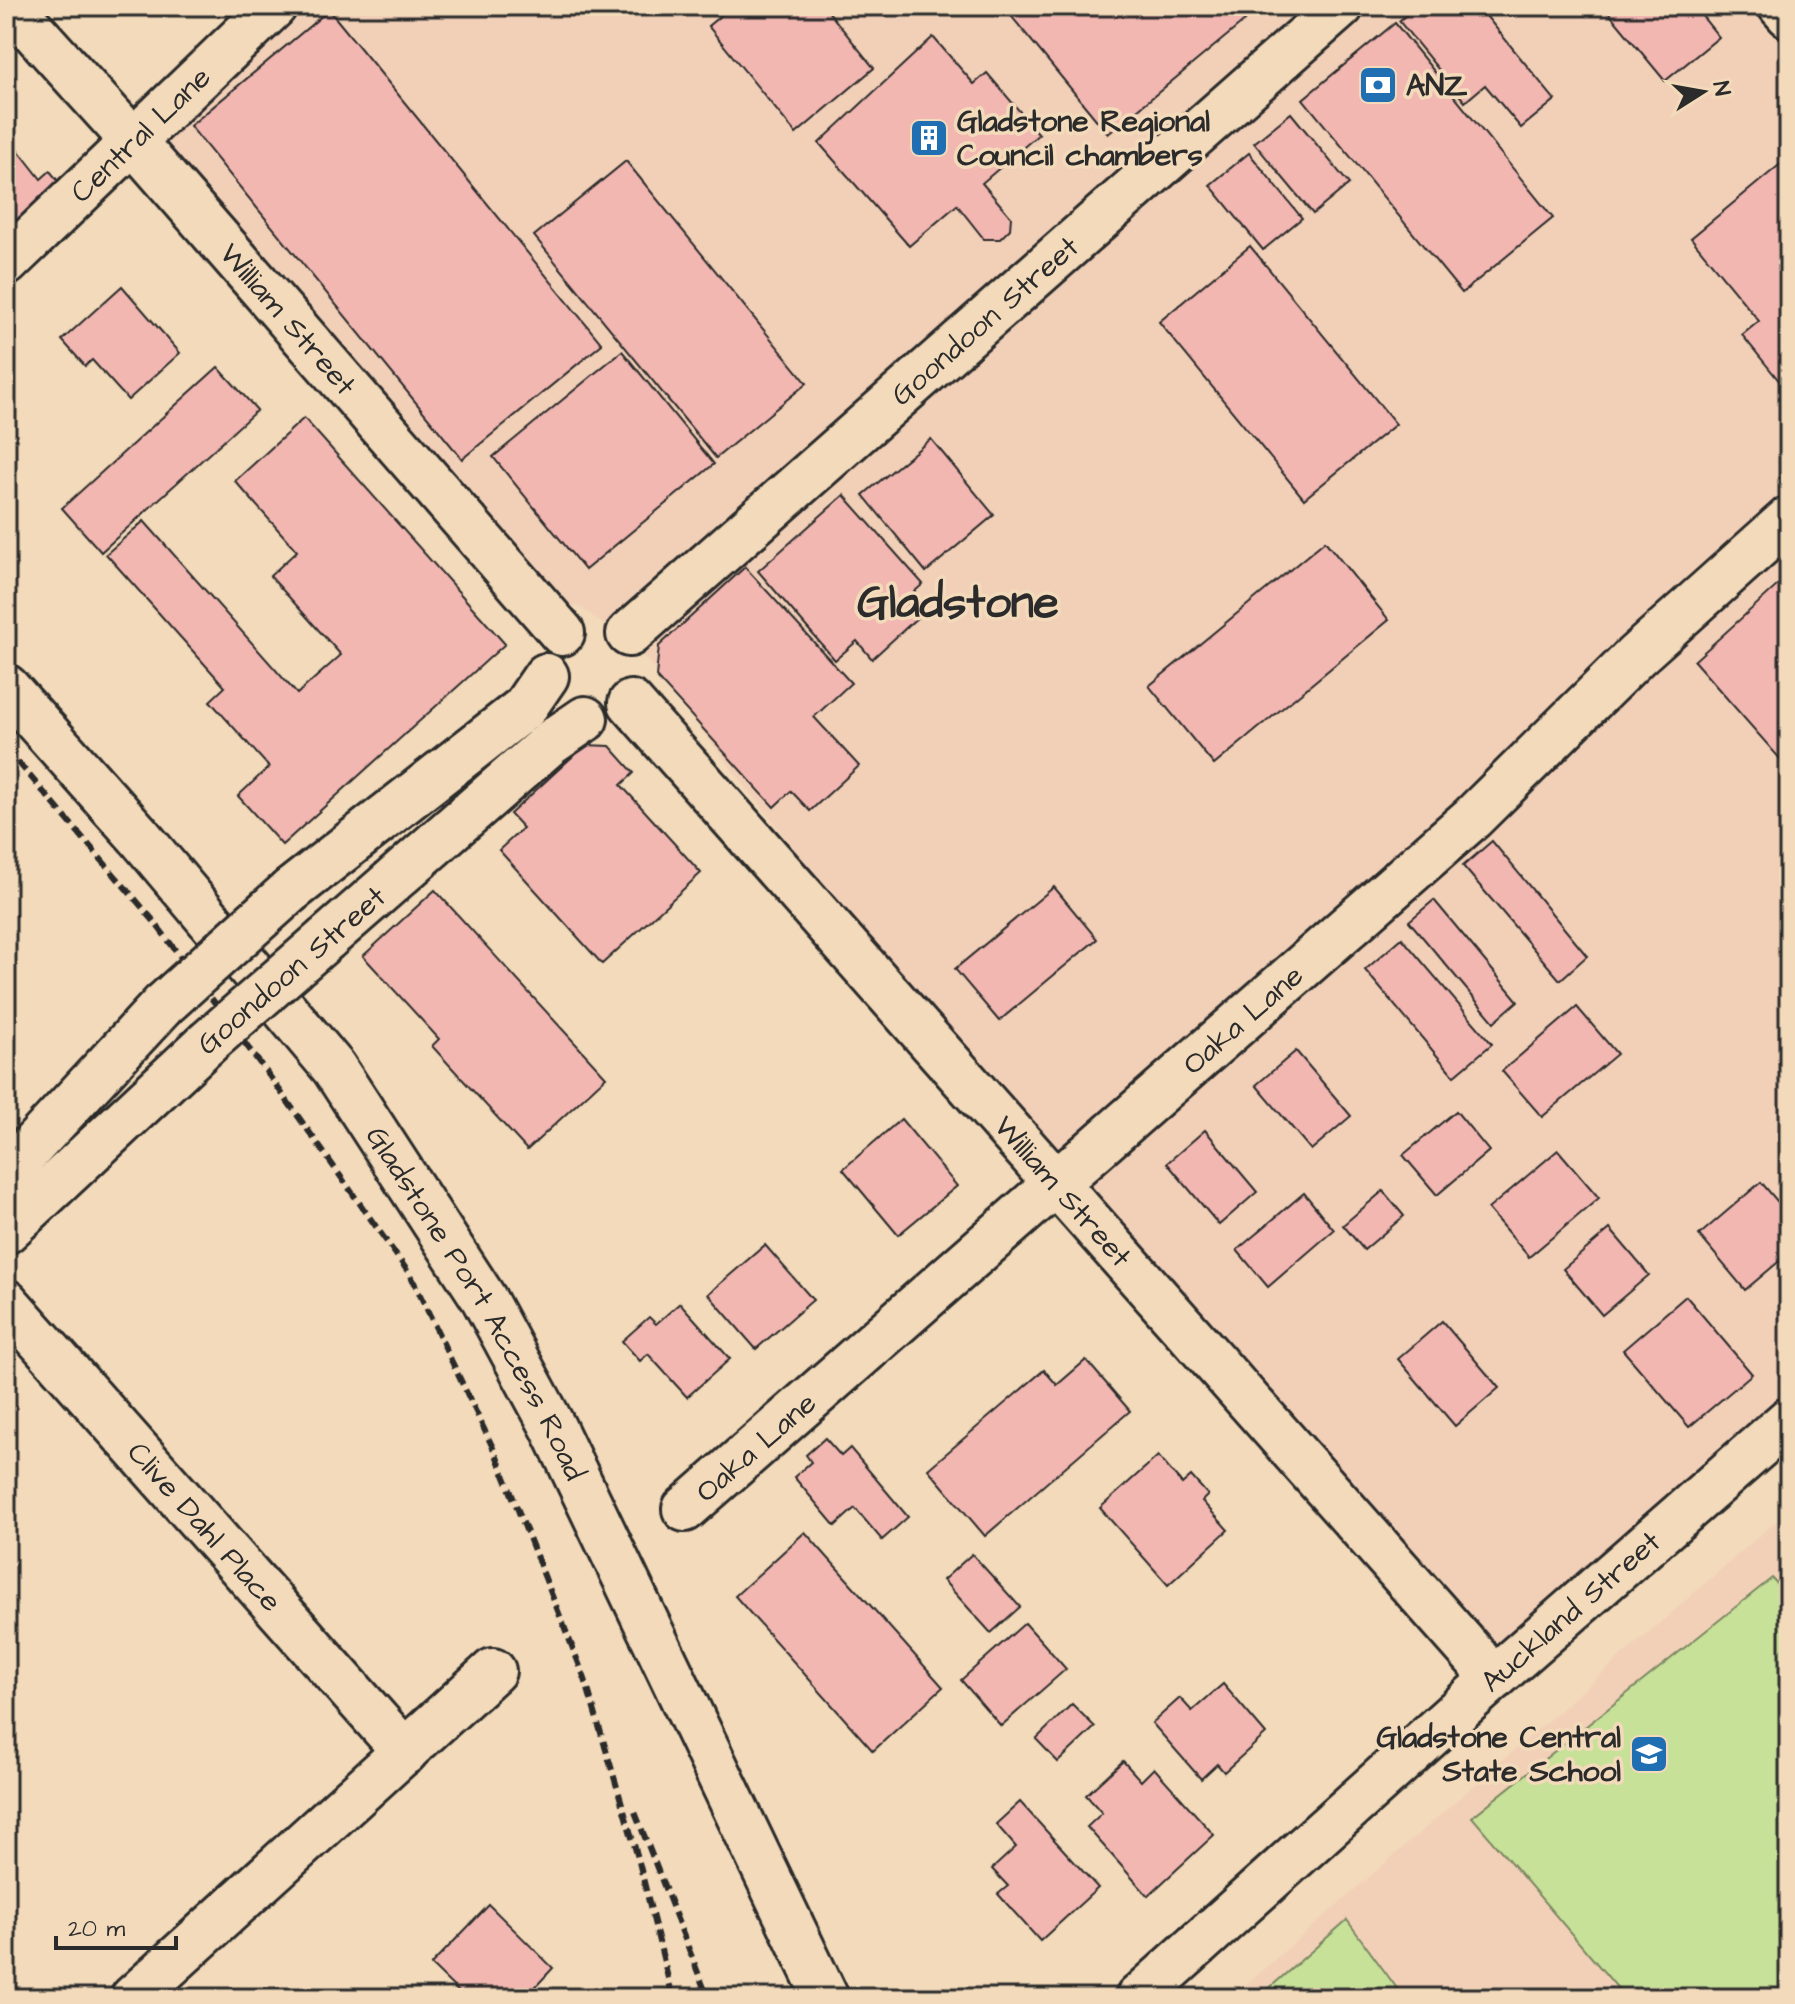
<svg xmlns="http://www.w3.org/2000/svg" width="1795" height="2004" font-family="'Architects Daughter',sans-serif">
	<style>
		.built { fill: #f2d0b8 }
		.green { fill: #c8e198; stroke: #7a8662; stroke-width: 2 }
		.building { fill: #f3b7b2; stroke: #2b2b2b; stroke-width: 2 }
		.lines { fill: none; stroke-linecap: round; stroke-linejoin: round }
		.minor-casing { stroke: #2b2b2b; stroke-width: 50 }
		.major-casing { stroke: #2b2b2b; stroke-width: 50 }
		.minor { stroke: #f2daba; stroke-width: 44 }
		.major { stroke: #f2daba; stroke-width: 44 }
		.rail { stroke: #2b2b2b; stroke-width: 6; stroke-dasharray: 12 6; stroke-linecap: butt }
		.minor-bridge-casing { stroke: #2b2b2b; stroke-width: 50; stroke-linecap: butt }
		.minor-bridge { stroke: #f2daba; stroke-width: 44 }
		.labels { text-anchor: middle; stroke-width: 7; stroke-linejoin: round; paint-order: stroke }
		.poi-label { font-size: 30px; font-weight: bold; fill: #2b2b2b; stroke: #f2daba; text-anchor: start }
		.street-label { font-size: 30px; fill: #2b2b2b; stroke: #f2daba }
		.town-label { font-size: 46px; font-weight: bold; fill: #2b2b2b; stroke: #f2daba }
	</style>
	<rect width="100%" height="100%" fill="#f2daba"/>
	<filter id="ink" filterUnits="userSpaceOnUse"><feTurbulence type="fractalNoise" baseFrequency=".0125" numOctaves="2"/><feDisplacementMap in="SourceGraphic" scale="16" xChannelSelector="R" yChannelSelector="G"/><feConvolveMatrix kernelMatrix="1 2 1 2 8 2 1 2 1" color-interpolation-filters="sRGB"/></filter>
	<g filter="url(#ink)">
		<g class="built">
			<path d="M 274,6 L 1789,6 L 1789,1420 L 1494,1678 L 1057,1185 L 642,654 L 582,608 L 531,595 L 133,141 Z"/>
			<path d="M 1789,1510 L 1789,1998 L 1231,1998 Z"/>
		</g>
		<g class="green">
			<path d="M 1772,1578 L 1789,1597 L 1789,1998 L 1626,1998 L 1472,1817 Z"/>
			<path d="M 1347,1920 L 1404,1998 L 1258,1998 Z"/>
		</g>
		<g class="building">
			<path d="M 732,6 L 774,6 L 778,11 L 784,6 L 824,6 L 874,68 L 796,134 L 708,26 Z"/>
			<path d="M 1003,6 L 1234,6 L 1246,20 L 1108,134 Z"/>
			<path d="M 1417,6 L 1478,6 L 1555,100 L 1521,128 L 1485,85 L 1465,102 L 1399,21 Z"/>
			<path d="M 1603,6 L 1694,6 L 1719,37 L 1665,81 Z"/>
			<path d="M 329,10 L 602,344 L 462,459 L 190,126 Z"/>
			<path d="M 1395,23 L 1553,218 L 1462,293 L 1303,99 Z"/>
			<path d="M 933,37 L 974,84 L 987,73 L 1039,134 L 982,183 L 1011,217 L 1010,229 L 1000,239 L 984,239 L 957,205 L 909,246 L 819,143 Z"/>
			<path d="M 1291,113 L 1349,184 L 1313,214 L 1254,143 Z"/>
			<path d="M 15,146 L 41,179 L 50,171 L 63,187 L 6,233 L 6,154 Z"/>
			<path d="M 1249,153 L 1302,218 L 1263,250 L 1210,185 Z"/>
			<path d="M 1789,157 L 1789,393 L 1742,335 L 1759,321 L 1691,238 Z"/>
			<path d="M 626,161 L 807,383 L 716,458 L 534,236 Z"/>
			<path d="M 1250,246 L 1396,424 L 1304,499 L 1159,322 Z"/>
			<path d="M 122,286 L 180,353 L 128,400 L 92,360 L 85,366 L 62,340 Z"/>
			<path d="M 622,351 L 714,464 L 585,570 L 493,457 Z"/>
			<path d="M 218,367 L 257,410 L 101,552 L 62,508 Z"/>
			<path d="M 304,418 L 505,644 L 282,845 L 238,796 L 269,767 L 210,701 L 225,687 L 106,554 L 144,521 L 297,694 L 341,655 L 270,576 L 297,551 L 235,481 Z"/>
			<path d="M 931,439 L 994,515 L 926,572 L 863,495 Z"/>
			<path d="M 844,495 L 923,584 L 905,600 L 919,616 L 872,659 L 857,641 L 835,660 L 758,571 Z"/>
			<path d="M 1325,541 L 1389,620 L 1214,765 L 1149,686 Z"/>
			<path d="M 745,567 L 851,683 L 814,717 L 859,766 L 810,811 L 791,791 L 774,807 L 656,677 L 659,646 Z"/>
			<path d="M 1789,575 L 1789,769 L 1694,661 Z"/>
			<path d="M 585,745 L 610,746 L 634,773 L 621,785 L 701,873 L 602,964 L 499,850 L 523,828 L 510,814 Z"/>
			<path d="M 1492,841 L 1587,956 L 1560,980 L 1463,866 Z"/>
			<path d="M 1054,887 L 1097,939 L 999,1021 L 955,969 Z"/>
			<path d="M 435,890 L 606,1077 L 527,1150 L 432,1046 L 439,1039 L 363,956 Z"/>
			<path d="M 1434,900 L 1518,1001 L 1494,1022 L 1409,921 Z"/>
			<path d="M 1402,938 L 1492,1044 L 1454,1076 L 1365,970 Z"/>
			<path d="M 1577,1007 L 1617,1054 L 1542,1117 L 1502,1071 Z"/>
			<path d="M 1296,1051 L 1351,1116 L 1311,1150 L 1256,1085 Z"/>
			<path d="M 1456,1111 L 1489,1151 L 1437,1195 L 1403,1155 Z"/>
			<path d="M 901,1119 L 957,1186 L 898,1235 L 843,1169 Z"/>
			<path d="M 1205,1130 L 1257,1192 L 1219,1225 L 1167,1163 Z"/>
			<path d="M 1558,1150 L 1599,1198 L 1529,1257 L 1488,1209 Z"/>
			<path d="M 1761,1182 L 1789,1215 L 1789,1253 L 1745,1290 L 1699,1235 Z"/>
			<path d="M 1383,1191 L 1404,1216 L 1364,1250 L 1343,1225 Z"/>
			<path d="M 1304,1193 L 1334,1230 L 1268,1287 L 1237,1250 Z"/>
			<path d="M 1610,1229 L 1649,1275 L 1602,1315 L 1563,1269 Z"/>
			<path d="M 765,1245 L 813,1300 L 756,1349 L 708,1294 Z"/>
			<path d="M 1686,1296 L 1752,1374 L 1689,1427 L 1623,1350 Z"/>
			<path d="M 680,1303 L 730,1359 L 687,1397 L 648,1354 L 640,1361 L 622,1341 L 649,1317 L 656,1324 Z"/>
			<path d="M 1442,1321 L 1499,1388 L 1455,1426 L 1398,1359 Z"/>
			<path d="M 1086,1360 L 1130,1411 L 985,1536 L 928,1469 L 1044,1370 L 1057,1385 Z"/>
			<path d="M 825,1438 L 841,1456 L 850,1448 L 908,1517 L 882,1540 L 855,1508 L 835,1526 L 794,1477 L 811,1462 L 806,1455 Z"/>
			<path d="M 1158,1456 L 1182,1484 L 1191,1476 L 1208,1495 L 1202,1501 L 1228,1530 L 1168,1585 L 1100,1508 Z"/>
			<path d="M 805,1532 L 943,1687 L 873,1751 L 735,1596 Z"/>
			<path d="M 972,1554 L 1020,1607 L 991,1633 L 943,1580 Z"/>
			<path d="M 1025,1623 L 1066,1669 L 1001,1726 L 961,1680 Z"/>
			<path d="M 1223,1684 L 1266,1734 L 1224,1772 L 1217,1764 L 1201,1779 L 1152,1723 L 1180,1698 L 1192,1711 Z"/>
			<path d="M 1072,1704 L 1095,1727 L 1058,1762 L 1036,1739 Z"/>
			<path d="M 1123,1761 L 1141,1781 L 1154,1768 L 1214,1835 L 1148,1896 L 1087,1827 L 1102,1813 L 1086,1795 Z"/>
			<path d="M 1020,1802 L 1098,1888 L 1040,1941 L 998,1894 L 1008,1886 L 992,1869 L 1016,1847 L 996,1824 Z"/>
			<path d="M 489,1905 L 553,1968 L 525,1998 L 465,1998 L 431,1965 Z"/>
		</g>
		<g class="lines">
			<defs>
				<g id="minor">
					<path id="s1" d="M 11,6 L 133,141 L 562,633"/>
					<path d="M 1781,6 L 1789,15"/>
					<path id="s2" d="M 6,263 L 274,6"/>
					<path id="s3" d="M 629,634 L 1341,6"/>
					<path id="s4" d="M 6,687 L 139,836 L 334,1068 L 484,1299 L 553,1427 L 826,1998"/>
					<path id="s5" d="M 631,703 L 1494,1678"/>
					<path d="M 290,891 L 524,708 L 546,676"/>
					<path d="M 326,939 L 550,743 L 585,719"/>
					<path d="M 6,1174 L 163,1005"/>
					<path d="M 6,1231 L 206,1044"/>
					<path id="s6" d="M 6,1302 L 405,1752"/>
					<path id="s7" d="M 685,1509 L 1472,818 L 1636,656 L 1789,519"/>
					<path d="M 133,1998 L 493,1671"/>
				</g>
				<g id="major">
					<path id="s8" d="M 1138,1998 L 1494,1678 L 1789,1420"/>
				</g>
			</defs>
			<use href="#minor" class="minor-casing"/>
			<use href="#major" class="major-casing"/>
			<use href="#minor" class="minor"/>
			<use href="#major" class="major"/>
			<g class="rail">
				<path d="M 6,748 L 153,920 L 276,1085 L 411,1276 L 495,1452 L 585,1679 L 638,1858 L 673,1998"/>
				<path d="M 635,1812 L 708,1998"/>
			</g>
			<defs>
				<g id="minor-bridge">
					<path d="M 163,1005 L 290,891"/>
					<path d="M 206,1044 L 326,939"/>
				</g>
			</defs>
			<use href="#minor-bridge" class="minor-bridge-casing"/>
			<use href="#minor-bridge" class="minor-bridge"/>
		</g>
	</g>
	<defs>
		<symbol id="bank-square" viewBox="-11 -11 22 22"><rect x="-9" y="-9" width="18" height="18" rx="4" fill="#1f6fb2" stroke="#f2daba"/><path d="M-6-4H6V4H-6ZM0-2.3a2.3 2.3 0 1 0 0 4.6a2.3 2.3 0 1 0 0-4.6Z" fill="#fff"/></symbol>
		<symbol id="building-square" viewBox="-11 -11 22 22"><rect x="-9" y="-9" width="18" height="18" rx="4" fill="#1f6fb2" stroke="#f2daba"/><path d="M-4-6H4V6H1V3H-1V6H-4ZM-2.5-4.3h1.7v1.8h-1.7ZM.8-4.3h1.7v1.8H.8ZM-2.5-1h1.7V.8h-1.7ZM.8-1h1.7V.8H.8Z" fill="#fff"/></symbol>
		<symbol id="school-square" viewBox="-11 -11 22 22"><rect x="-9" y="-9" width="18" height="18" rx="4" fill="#1f6fb2" stroke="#f2daba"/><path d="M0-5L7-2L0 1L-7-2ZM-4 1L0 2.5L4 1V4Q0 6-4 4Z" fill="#fff"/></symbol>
	</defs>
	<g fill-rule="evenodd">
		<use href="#bank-square" x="1356" y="63" width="44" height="44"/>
		<use href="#building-square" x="907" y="116" width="44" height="44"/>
		<use href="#school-square" x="1627" y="1732" width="44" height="44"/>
	</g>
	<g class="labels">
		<g class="poi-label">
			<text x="1406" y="95">ANZ</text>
			<text x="957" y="131">Gladstone Regional<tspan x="957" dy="34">Council chambers</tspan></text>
			<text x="1621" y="1747" text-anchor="end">Gladstone Central<tspan x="1621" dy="34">State School</tspan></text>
		</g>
		<g class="street-label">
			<text dy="10" stroke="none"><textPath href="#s2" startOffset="186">Central Lane</textPath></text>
			<text dy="10" stroke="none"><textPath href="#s1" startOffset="418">William Street</textPath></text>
			<text dy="10" stroke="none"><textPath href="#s3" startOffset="474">Goondoon Street</textPath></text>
			<text transform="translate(291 970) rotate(-41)" y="10">Goondoon Street</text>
			<text dy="10" stroke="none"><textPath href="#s7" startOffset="742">Oaka Lane</textPath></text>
			<text dy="10" stroke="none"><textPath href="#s5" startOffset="652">William Street</textPath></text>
			<text dy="10" stroke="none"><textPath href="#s4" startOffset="778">Gladstone Port Access Road</textPath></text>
			<text dy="10" stroke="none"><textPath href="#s7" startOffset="94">Oaka Lane</textPath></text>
			<text dy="10" stroke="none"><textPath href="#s6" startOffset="300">Clive Dahl Place</textPath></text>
			<text dy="10" stroke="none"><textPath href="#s8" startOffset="580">Auckland Street</textPath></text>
		</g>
		<g class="town-label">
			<text x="958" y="617">Gladstone</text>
		</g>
	</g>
	<rect width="1795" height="2004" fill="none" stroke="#f2daba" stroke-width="32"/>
	<rect x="16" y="16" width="1763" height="1972" fill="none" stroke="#2b2b2b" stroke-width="3" filter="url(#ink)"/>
	<g transform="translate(1703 92) rotate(79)" stroke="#f2daba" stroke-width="6" paint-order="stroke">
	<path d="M0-6L14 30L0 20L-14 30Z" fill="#2b2b2b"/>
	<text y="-12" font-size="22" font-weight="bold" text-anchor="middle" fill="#2b2b2b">N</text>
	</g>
	<path d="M56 1936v12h120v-12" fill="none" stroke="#2b2b2b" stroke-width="4"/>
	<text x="68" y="1936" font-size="24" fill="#2b2b2b" stroke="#f2daba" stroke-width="6" paint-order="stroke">20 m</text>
</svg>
